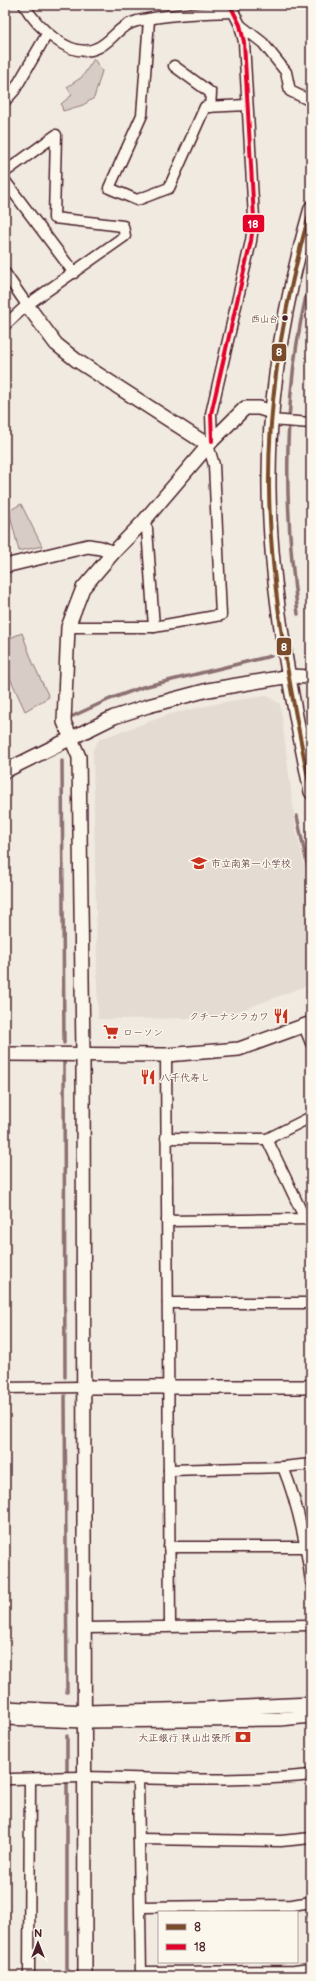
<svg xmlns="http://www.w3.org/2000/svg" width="316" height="1981" font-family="'Balsamiq Sans','Klee One',sans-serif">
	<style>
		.built { fill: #e4dbd2 }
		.green { fill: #d8ccc6; stroke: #917678 }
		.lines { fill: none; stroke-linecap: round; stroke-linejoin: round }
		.stream { stroke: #8c6f72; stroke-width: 3.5 }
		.street-casing { stroke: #4a1f2b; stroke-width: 13 }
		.secondary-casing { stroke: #4a1f2b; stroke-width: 16 }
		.street { stroke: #fbf7ec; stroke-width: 10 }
		.secondary { stroke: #fbf7ec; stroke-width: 13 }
		.bus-1-casing { stroke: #fbf7ec; stroke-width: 7 }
		.bus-2-casing { stroke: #fbf7ec; stroke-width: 7 }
		.bus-1 { stroke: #7a4b2a; stroke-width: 4 }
		.bus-2 { stroke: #e4002b; stroke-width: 4 }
		.bus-dot { fill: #4a1f2b; stroke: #fbf7ec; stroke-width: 1.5 }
		.labels { text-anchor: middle; stroke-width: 3; stroke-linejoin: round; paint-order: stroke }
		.bus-label { font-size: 9px; fill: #4a1f2b; stroke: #fbf7ec; text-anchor: end }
		.poi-label { font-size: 10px; fill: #4a1f2b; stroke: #fbf7ec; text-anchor: start }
		.line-badge { stroke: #fbf7ec; stroke-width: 1.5 }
		.badge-label { font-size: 11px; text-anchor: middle; font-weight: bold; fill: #fff }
	</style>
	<rect width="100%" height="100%" fill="#f0eae0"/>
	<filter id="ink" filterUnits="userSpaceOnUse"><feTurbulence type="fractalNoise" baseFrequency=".025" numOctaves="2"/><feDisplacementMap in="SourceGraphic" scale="8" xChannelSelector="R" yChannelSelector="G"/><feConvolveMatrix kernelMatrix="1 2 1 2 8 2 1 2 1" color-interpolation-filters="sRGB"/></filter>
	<g filter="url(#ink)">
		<path class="built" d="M 267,696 L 280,704 L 296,830 L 311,895 L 311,984 L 231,1014 L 211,1018 L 98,1019 L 93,749 L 100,739 L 171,714 L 225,702 Z"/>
		<g class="green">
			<path d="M 94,59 L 102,71 L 94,98 L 83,105 L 63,111 L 61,104 L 72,95 L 67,87 L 82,77 Z"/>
			<path d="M 21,504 L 42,546 L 19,551 L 9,511 Z"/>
			<path d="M 22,633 L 33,663 L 49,697 L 25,711 L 5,667 L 5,640 Z"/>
		</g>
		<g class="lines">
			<g class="stream">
				<path d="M 298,614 C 283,503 282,386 311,276"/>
				<path d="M 73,716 L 110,699 L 143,687 L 271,656"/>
				<path d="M 62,761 L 64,1043"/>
				<path d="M 297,816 L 311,883"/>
				<path d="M 64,1060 L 65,1377"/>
				<path d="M 65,1396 L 67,1692"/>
				<path d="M 67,1736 L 67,1976"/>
			</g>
			<defs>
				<g id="street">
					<path d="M 24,5 C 36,25 70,61 97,48 C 113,41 117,26 137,21 C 169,14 202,13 234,12"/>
					<path d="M 149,20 L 142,115 L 109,188 L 137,200 L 169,188 L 205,107 L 247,105"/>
					<path d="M 240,25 L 263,43 L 286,72 L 290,91 L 311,101"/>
					<path d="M 174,66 L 211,93 L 210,107"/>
					<path d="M 5,101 L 14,91 L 47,34"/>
					<path d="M 5,172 L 56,135 L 54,218 L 123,226 L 125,236 L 27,305 L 5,325"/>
					<path d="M 5,181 L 74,273"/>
					<path d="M 5,273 L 27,305"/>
					<path d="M 271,420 L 311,423"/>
					<path d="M 212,441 L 211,414 L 251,241 L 254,218 L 244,42 L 240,25 L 230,5"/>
					<path d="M 143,522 L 147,529 L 154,627"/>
					<path d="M 68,627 L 154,627 L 221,615 L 214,465 L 208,445"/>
					<path d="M 304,1026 L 311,1043"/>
					<path d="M 166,1055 L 170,1626"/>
					<path d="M 166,1138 L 267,1139 L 311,1117"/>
					<path d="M 267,1139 L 305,1219"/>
					<path d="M 167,1221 L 311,1219"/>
					<path d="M 168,1303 L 311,1303"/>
					<path d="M 5,1388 L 83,1387"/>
					<path d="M 283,1467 L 311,1464"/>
					<path d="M 169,1470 L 283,1467 C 298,1504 306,1543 311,1582"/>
					<path d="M 169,1547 L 307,1547"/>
					<path d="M 85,1628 L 311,1625"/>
					<path d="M 5,1779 C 31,1779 58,1777 84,1777 C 159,1778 236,1783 311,1775"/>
					<path d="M 138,1779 L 141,1976"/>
					<path d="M 139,1839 L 281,1841 L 311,1838"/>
					<path d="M 141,1907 L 292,1905 L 311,1902"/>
					<path d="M 142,1972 L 294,1971 L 311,1969"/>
					<path d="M 29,1976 L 30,1779"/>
				</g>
				<g id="secondary">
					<path d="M 311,208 C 285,299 268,392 269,488 C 270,588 291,694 311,792"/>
					<path d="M 27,305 L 56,344 L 76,360 L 208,445"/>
					<path d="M 5,566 L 88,546 L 101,548 L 113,553"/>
					<path d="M 5,771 L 114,717 L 148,706 L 208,690 L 290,676 L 311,677"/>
					<path d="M 5,1054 L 166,1055 L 239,1049 L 311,1023"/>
					<path d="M 83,1387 L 311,1387"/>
					<path d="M 5,1708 L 86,1712 L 203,1709 L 311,1704"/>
					<path d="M 5,1718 L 85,1721 L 280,1719 L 311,1716"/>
					<path d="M 85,1976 L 83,1054 L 79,757 L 64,722 L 68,627 L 83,588 L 113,553 L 143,522 L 212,441 L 245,408 L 259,408 L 272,412"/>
				</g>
			</defs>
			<use href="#street" class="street-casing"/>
			<use href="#secondary" class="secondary-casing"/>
			<use href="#street" class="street"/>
			<use href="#secondary" class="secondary"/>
			<defs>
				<path id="bus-1" d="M 311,208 C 285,299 268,392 269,488 C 270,588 291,694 311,792"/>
				<path id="bus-2" d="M 212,441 L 211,414 L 251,241 L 254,218 L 244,42 L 240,25 L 230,5"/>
			</defs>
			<use href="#bus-1" class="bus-1-casing"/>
			<use href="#bus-2" class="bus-2-casing"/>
			<use href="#bus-1" class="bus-1"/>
			<use href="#bus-2" class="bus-2"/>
		</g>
	</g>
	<defs>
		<symbol id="school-bare" viewBox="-9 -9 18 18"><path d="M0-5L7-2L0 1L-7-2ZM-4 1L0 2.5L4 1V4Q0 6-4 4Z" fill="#c8321e" stroke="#fbf7ec" stroke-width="2.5" paint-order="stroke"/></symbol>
		<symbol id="restaurant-bare" viewBox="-9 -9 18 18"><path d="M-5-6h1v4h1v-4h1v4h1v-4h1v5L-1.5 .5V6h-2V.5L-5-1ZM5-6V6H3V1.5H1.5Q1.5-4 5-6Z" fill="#c8321e" stroke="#fbf7ec" stroke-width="2.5" paint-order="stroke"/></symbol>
		<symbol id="supermarket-bare" viewBox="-9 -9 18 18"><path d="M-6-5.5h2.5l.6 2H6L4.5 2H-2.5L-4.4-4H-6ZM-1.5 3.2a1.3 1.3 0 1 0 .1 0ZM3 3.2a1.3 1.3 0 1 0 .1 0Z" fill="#c8321e" stroke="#fbf7ec" stroke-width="2.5" paint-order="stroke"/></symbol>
		<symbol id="bank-bare" viewBox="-9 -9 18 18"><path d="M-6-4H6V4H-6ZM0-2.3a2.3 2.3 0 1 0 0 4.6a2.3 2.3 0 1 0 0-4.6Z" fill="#c8321e" stroke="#fbf7ec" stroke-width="2.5" paint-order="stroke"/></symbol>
	</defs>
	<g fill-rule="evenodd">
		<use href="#school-bare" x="188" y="852" width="22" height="22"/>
		<use href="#restaurant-bare" x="270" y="1005" width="22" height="22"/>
		<use href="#supermarket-bare" x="100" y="1021" width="22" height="22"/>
		<use href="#restaurant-bare" x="137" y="1066" width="22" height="22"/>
		<use href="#bank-bare" x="232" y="1726" width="22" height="22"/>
	</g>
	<circle class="bus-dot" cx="285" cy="318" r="3.5"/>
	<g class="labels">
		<g class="bus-label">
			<text x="278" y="322">西山台</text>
		</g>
		<g class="poi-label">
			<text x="211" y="867">市立南第一小学校</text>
			<text x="269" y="1020" text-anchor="end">クチーナシラカワ</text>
			<text x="123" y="1036">ローソン</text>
			<text x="160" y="1081">八千代寿し</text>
			<text x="231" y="1741" text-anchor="end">大正銀行 狭山出張所</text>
		</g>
	</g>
	<g class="line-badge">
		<rect x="242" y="214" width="23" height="19" rx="4" fill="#e4002b"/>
		<rect x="271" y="343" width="16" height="19" rx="4" fill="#7a4b2a"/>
		<rect x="276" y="637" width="16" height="19" rx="4" fill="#7a4b2a"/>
	</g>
	<g class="badge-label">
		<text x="253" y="228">18</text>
		<text x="279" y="356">8</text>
		<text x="284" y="651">8</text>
	</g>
	<rect width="316" height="1981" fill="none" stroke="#fbf7ec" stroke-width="20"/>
	<rect x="10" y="10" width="296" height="1961" fill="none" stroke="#4a1f2b" stroke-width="1.5" filter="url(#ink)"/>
	<rect x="158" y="1911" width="140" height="52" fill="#fbf7ec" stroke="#b4a19f"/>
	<rect x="166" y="1924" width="20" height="6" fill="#7a4b2a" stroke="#b4a19f"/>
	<text x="194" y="1931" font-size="12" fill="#4a1f2b">8</text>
	<rect x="166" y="1944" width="20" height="6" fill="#e4002b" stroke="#b4a19f"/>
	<text x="194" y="1951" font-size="12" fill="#4a1f2b">18</text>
	<g transform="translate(38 1943)" stroke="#fbf7ec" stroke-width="3" paint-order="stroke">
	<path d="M0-3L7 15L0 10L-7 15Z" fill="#4a1f2b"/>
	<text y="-6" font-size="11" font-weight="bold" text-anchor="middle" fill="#4a1f2b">N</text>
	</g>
</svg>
